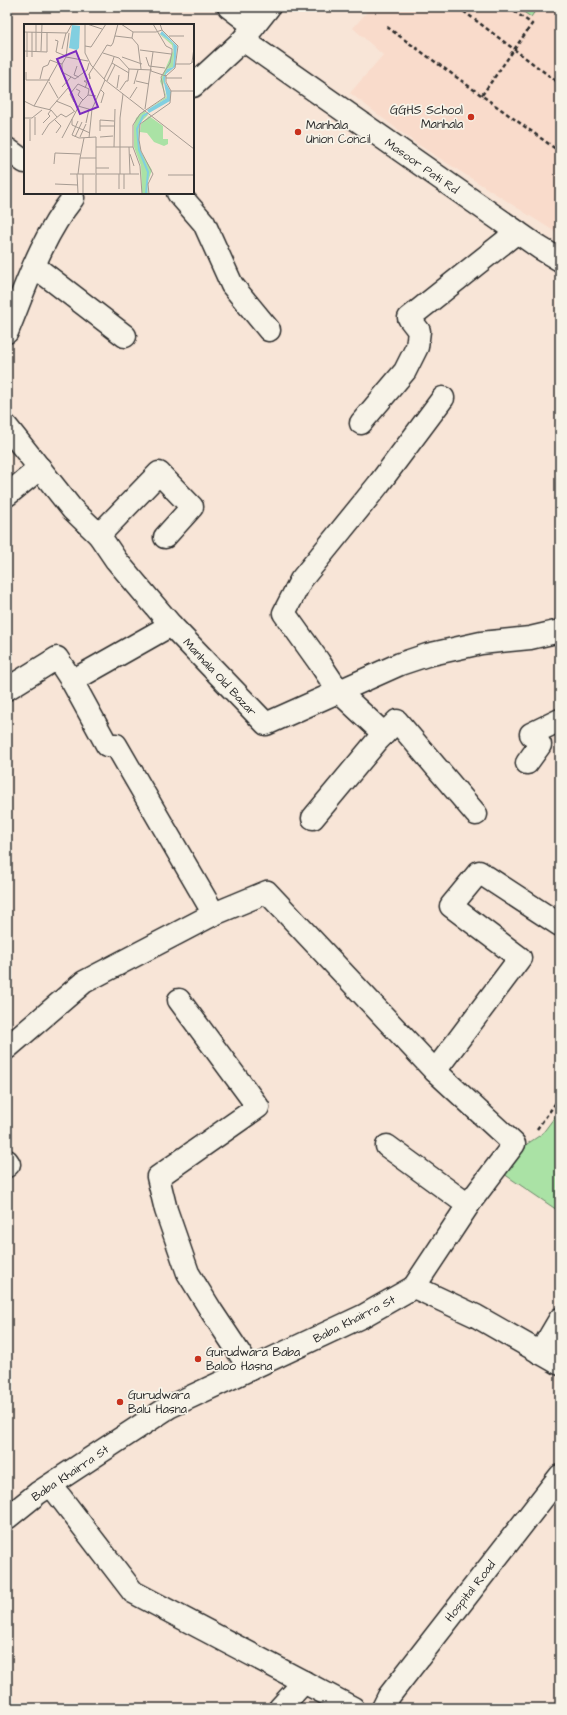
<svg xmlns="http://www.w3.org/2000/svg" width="567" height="1715" font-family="'Architects Daughter',sans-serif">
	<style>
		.built { fill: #f9dbcb }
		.green { fill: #aae2a5; stroke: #6a8668 }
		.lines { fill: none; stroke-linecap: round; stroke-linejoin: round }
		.street-casing { stroke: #2b2b2b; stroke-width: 25 }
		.path { stroke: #2b2b2b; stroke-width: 2.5; stroke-dasharray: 4 3; stroke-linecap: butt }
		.street { stroke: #f7f3e8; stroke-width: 22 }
		.poi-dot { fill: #c8321e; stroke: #f7f3e8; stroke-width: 1.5 }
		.labels { text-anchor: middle; stroke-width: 3.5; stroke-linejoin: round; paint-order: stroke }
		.poi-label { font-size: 12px; fill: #2b2b2b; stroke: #f7f3e8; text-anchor: start }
		.street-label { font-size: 12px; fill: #2b2b2b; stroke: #f7f3e8 }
		.inset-river { fill: none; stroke: #82cfe0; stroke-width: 2 }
		.inset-road { fill: none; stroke: #a69b92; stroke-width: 1 }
		.view { fill: #7b2cbf; fill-opacity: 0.15; stroke: #7b2cbf; stroke-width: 2 }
		.inset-edge { fill: none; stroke: #2b2b2b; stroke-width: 2 }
	</style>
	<rect width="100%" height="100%" fill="#f8e5d7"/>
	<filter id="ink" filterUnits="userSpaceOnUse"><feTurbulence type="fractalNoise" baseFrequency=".025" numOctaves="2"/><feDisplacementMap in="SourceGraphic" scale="8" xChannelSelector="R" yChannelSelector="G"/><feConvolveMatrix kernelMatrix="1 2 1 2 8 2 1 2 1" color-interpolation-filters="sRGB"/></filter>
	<g filter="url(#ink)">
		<path class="built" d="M 361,7 L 560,7 L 560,235 L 414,142 L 350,93 L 383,55 L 353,28 L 367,12 Z"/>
		<g class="green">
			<path d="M 516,7 L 538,7 L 531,17 Z"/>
			<path d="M 560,1110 L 560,1212 L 504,1174 L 527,1144 L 542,1134 Z"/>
		</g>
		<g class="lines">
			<defs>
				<g id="street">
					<path d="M 229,7 L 254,26"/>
					<path d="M 243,40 L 269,7"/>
					<path d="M 193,86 L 243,40 L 540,248 L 560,260"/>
					<path d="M 7,149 L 25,162"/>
					<path d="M 178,193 L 204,223 L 232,285 L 269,330"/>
					<path d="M 34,266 L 125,336"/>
					<path d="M 7,332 C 26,286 41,238 73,198"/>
					<path d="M 361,423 L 405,371 L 417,347 L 419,331 L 409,318 L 517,232"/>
					<path d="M 7,427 L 72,509 L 99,535 L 116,560 L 171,625 L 266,724 L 400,664 L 427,655 L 481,643 L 530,638 L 560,631"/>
					<path d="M 7,495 L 40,468"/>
					<path d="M 99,535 L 159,473 L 192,507 L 165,537"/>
					<path d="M 72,681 L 107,745 L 116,745 L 214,914"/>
					<path d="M 7,689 L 57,658 L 72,681 L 171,625"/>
					<path d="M 384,734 L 339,692 L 319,662 L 284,613 L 301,580 L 378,485 L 443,398"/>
					<path d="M 527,763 L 540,745 L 531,734 L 560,720"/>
					<path d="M 313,818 L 378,740 L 397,721 L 476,814"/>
					<path d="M 179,1000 L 258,1107 L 158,1177 L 166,1210 L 188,1273 L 212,1312 L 250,1369"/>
					<path d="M 7,1048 L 84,982 L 214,914 L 267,892 L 435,1071 L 514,1144 L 471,1201 L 414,1287"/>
					<path d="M 435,1071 L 520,958 L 451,906 L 479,872 L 560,925"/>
					<path d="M 387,1146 L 468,1205"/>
					<path d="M 7,1161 L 9,1164 L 7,1166"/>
					<path d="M 540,1353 L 560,1319"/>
					<path d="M 51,1485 L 133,1592 L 353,1708"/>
					<path d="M 7,1518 L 38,1493 L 169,1407 L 363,1316 L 414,1287 L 476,1316 L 560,1364"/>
					<path d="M 280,1708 L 304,1682"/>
					<path d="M 383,1708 L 389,1696 L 560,1476"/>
				</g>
			</defs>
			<use href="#street" class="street-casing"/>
			<g class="path">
				<path d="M 458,7 L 560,84"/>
				<path d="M 387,27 L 560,152"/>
				<path d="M 482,95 L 532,24 L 508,7"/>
				<path d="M 537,1129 L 560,1097"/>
			</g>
			<use href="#street" class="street"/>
		</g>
	</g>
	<g class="poi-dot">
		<circle cx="471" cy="117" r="4"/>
		<circle cx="298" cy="132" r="4"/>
		<circle cx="198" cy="1359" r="4"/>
		<circle cx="120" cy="1402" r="4"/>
	</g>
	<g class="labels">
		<g class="poi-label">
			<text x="463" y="114" text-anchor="end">GGHS School<tspan x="463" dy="14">Manhala</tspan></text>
			<text x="306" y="129">Manhala<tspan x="306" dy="14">Union Concil</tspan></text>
			<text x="206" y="1356">Gurudwara Baba<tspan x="206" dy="14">Baloo Hasna</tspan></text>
			<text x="128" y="1399">Gurudwara<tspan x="128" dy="14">Balu Hasna</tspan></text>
		</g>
		<g class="street-label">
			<text transform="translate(422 166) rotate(35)" y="4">Masoor Pati Rd</text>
			<text transform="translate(220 677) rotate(47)" y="4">Manhala Old Bazar</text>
			<text transform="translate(354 1319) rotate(-27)" y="4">Baba Khairra St</text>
			<text transform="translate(70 1473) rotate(-34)" y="4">Baba Khairra St</text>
			<text transform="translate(470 1591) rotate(-52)" y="4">Hospital Road</text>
		</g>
	</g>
	<g transform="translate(24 24)">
		<rect width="170" height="170" fill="#f8e5d7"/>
		<path d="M 133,8 L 149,19 L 150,31 L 149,43 L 143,45 L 139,62 L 143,74 L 123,86 L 142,73 L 136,57 L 149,27 L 148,21 ZM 120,87 L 124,91 L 116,99 L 114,117 L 117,128 L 128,146 L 123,160 L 124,170 L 118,170 L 117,142 L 110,123 L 110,101 L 112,94 ZM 125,92 L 139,102 L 139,115 L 144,115 L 144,120 L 140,122 L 130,118 L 123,109 L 116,108 L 117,100 Z" fill="#aae2a5"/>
		<path d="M 48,1 L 56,2 L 55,24 L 53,26 L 45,24 ZM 138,7 L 153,22 L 151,43 L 142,50 L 141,58 L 147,68 L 146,77 L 125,89 L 123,86 L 143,74 L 139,54 L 143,45 L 149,43 L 150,31 L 149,19 L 136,10 Z" fill="#82cfe0"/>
		<path class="inset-river" d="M 122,170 L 124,148 L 115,126 L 113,105 L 119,92 L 124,89"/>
		<path class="inset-road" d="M 61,0 L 61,29 L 67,41 L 81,56 L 170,125M 63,0 L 78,5M 97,0 L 109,8 L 132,8 L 138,6 L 136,0M 0,8 L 43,9 L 48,0M 3,8 L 3,33M 109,8 L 108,14 L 114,21 L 117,45M 91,12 L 108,14M 145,12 L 160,12M 31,16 L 34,17 L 32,28 L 42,32M 61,22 L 67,23 L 82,0M 38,25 L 42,9M 116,26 L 147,30M 0,27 L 23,28 L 23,9M 12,27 L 12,0M 17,27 L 18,0M 79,29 L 95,34 L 105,45 L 128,46M 8,33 L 8,8M 42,33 L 45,9M 90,33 L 88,39 L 105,49M 98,33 L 118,40M 122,33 L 125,42 L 141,44M 168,38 L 170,24M 38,40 L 38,48 L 51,55 L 63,46 L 65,39M 152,40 L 166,40 L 170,37M 24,41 L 26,36 L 34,39M 53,42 L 50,51 L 55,53M 127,47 L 142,52 L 151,44 L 154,22 L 138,6M 2,48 L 2,56 L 26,56M 65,50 L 66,55 L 66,53 L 65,50 L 80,26 L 83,21 L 87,22 L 89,19 L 94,0M 142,51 L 142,58 L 147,67M 142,54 L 158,54M 16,55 L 19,43 L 24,41M 80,55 L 88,39M 83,57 L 91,41M 112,57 L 125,60M 25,58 L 34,74M 110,60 L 114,46M 38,63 L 47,53M 61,64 L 63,59 L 60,57 L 64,57M 93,64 L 95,51M 52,65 L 56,67 L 54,71 L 59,76M 77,66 L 80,69 L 77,79M 96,66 L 102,57 L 104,57 L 105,45M 106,74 L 113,63M 0,77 L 10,82 L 34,39 L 38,40 L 42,33 L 64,37M 32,77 L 47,83 L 50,87M 50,78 L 46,70 L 54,60 L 65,65 L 64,71M 10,82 L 27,86 L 33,93M 54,82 L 68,86M 121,85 L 129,28M 25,86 L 44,64M 11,93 L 11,111M 0,94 L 8,94 L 18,86M 6,95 L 6,117M 48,95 L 48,101 L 66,109M 31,96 L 37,102 L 32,109M 54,97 L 48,111 L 55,114 L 72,113 L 72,170M 19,99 L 26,92 L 24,90 L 27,86M 62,99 L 65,85M 76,102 L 90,102M 76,107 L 76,96 L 90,97M 18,111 L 25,100 L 37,90 L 42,93 L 51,87M 51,113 L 58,98M 56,113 L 62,100M 76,113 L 89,112M 38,114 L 57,78 L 64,71 L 72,72M 60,114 L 56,134 L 72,134M 65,114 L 68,85 L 81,56M 72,123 L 109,123M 90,123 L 91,85M 105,123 L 106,150M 106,130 L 110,142M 30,140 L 31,129 L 56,130M 72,144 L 85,144M 46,150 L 71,150M 53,150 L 54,169M 54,150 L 56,134M 59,150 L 59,169M 72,150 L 115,150M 95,150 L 95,165M 96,150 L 96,94 L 99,70M 100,150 L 100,165M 144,151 L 170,151M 31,160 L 54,161M 42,170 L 71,170M 118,170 L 116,142 L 109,123 L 109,101 L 116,90 L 141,73 L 137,53 L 146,39 L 148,28 L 148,25 L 142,22 L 129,0M 125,170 L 124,160 L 129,150 L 117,127 L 115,116 L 116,100 L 146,79 L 147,67 L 170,67"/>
		<path class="view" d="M 52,27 L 74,83 L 56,90 L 33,35 Z"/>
		<rect width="170" height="170" class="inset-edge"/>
	</g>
	<rect width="567" height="1715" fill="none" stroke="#f7f3e8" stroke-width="24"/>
	<rect x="12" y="12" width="543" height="1691" fill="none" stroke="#2b2b2b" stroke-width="1.5" filter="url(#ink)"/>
</svg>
